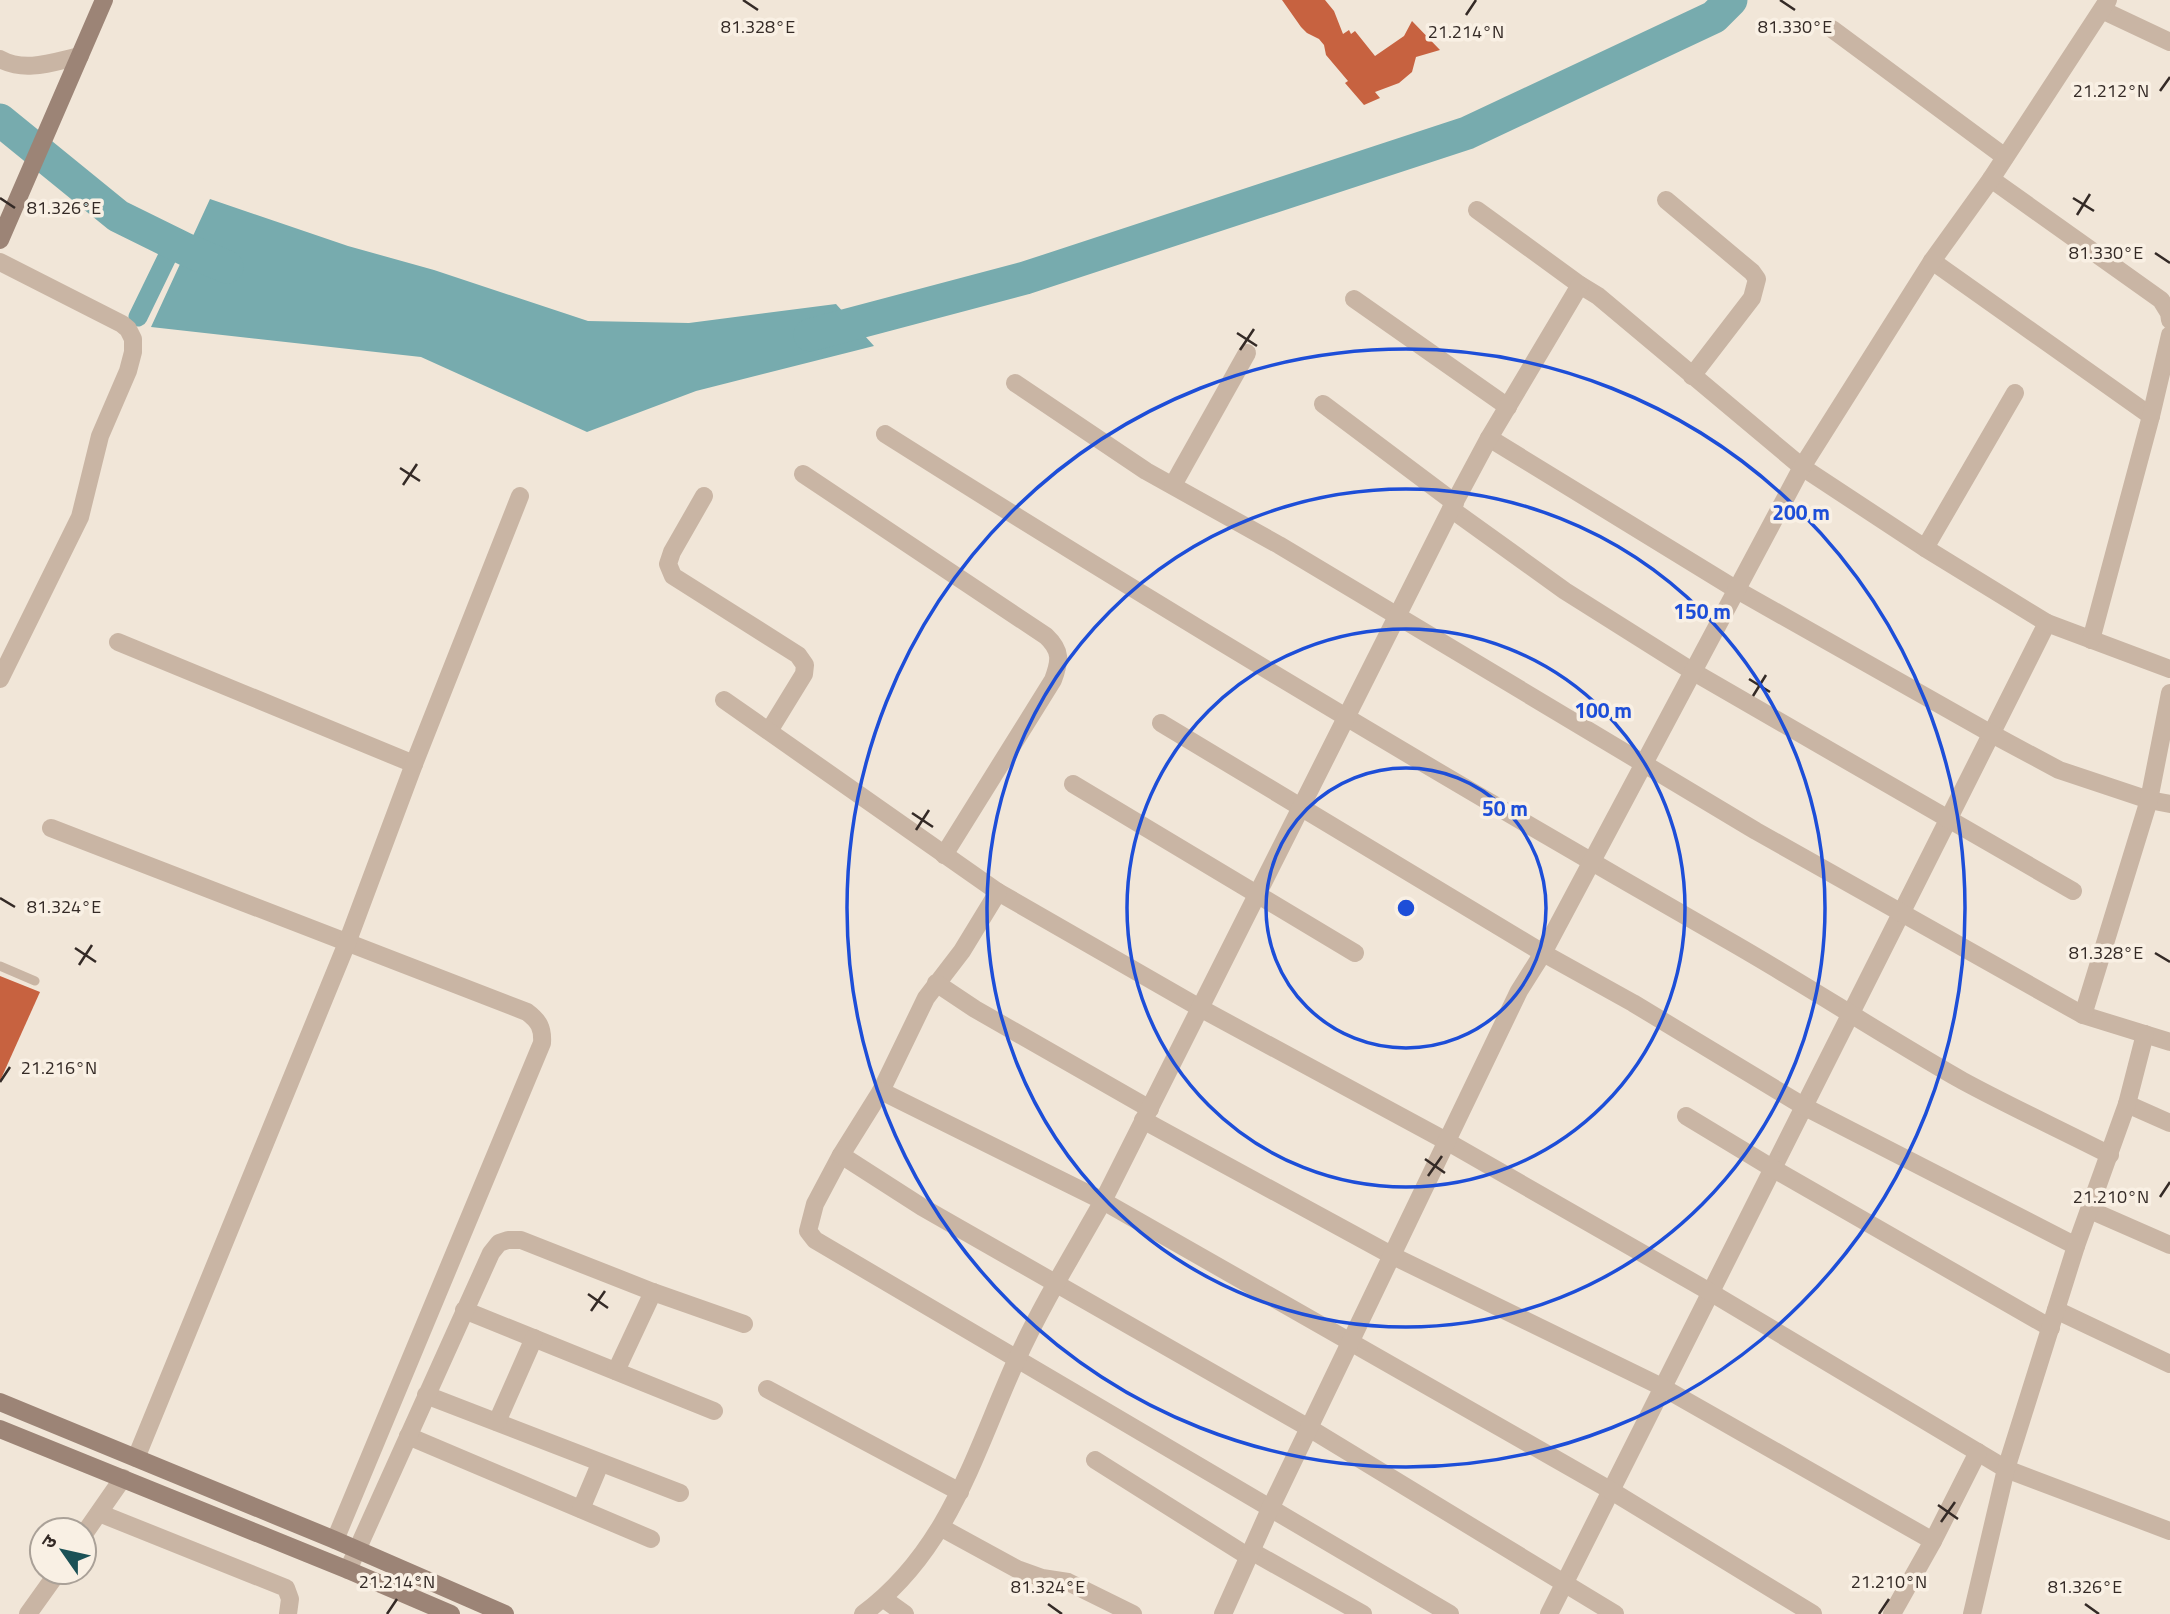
<svg xmlns="http://www.w3.org/2000/svg" width="2170" height="1614" font-family="'Titillium Web','Noto Sans Devanagari',sans-serif">
	<style>
		.water { fill: #77abae }
		.lines { fill: none; stroke-linecap: round; stroke-linejoin: round }
		.canal { stroke: #77abae; stroke-width: 19 }
		.river { stroke: #77abae; stroke-width: 33 }
		.building { fill: #c76240 }
		.lane { stroke: #c9b5a4; stroke-width: 9 }
		.street { stroke: #c9b5a4; stroke-width: 18 }
		.secondary { stroke: #9c8476; stroke-width: 18 }
		.ticks { fill: none; stroke: #342a26; stroke-width: 2.5 }
		.ring { fill: none; stroke: #1d4ed8; stroke-width: 3.5 }
		.ticks-label { font-size: 18px; text-anchor: middle; fill: #342a26; stroke: #f9f0e4; stroke-width: 7; stroke-linejoin: round; paint-order: stroke }
		.centre { fill: #1d4ed8; stroke: #f9f0e4; stroke-width: 3.5 }
		.ring-label { font-size: 21px; text-anchor: middle; font-weight: bold; fill: #1d4ed8; stroke: #f9f0e4; stroke-width: 7; stroke-linejoin: round; paint-order: stroke }
	</style>
	<rect width="100%" height="100%" fill="#f1e6d8"/>
	<path class="water" d="M 210,199 L 348,246 L 434,270 L 588,321 L 689,323 L 836,304 L 874,346 L 696,391 L 587,432 L 421,357 L 151,327 Z"/>
	<g class="lines">
		<path class="canal" d="M 138,317 L 174,243"/>
		<g class="river">
			<path d="M 0,120 L 118,216 L 187,250 L 227,267"/>
			<path d="M 810,335 L 1025,278 L 1467,133 L 1714,17 L 1731,0"/>
		</g>
	</g>
	<g class="building">
		<path d="M 1282,0 L 1325,0 L 1334,11 L 1343,34 L 1349,30 L 1351,34 L 1355,31 L 1375,56 L 1404,36 L 1412,21 L 1440,50 L 1416,57 L 1412,72 L 1399,83 L 1375,92 L 1380,98 L 1364,105 L 1345,83 L 1348,81 L 1326,55 L 1324,45 L 1319,39 L 1307,33 L 1301,27 Z"/>
		<path d="M 0,976 L 40,992 L 0,1081 Z"/>
	</g>
	<g class="lines">
		<path class="lane" d="M 0,966 L 35,981"/>
		<g class="street">
			<path d="M 2102,10 L 2170,42"/>
			<path d="M 1832,29 L 2005,157"/>
			<path d="M 0,59 C 25,73 53,62 80,56"/>
			<path d="M 1991,179 L 2161,300 L 2169,313 L 2170,320"/>
			<path d="M 1666,200 L 1752,272 L 1757,279 L 1752,298 L 1692,376"/>
			<path d="M 1477,210 L 1580,285 L 1598,296 L 1802,467 L 1925,548 L 2047,623 L 1549,1614"/>
			<path d="M 1932,261 L 2151,416"/>
			<path d="M 0,262 L 122,324 L 128,329 L 133,339 L 133,352 L 128,371 L 100,436 L 80,517 L 0,679"/>
			<path d="M 1354,299 L 1508,407"/>
			<path d="M 1015,383 L 1146,471 L 1279,545 L 1756,831 L 2083,1015 L 2170,1042"/>
			<path d="M 1323,404 L 1455,503"/>
			<path d="M 885,434 C 1160,608 1441,776 1724,938 C 1805,984 1882,1035 1963,1081 C 2011,1107 2061,1130 2110,1155"/>
			<path d="M 1489,438 L 1737,590 L 1990,733 L 2059,770 L 2149,800 L 2170,804"/>
			<path d="M 803,474 L 1046,636 C 1062,651 1060,661 1053,680 L 944,855"/>
			<path d="M 1173,485 L 1247,353"/>
			<path d="M 704,496 L 672,552 L 668,564 L 673,576 L 798,655 L 805,665 L 804,674 L 769,731"/>
			<path d="M 1451,509 L 1565,591 L 1692,671 L 2073,891"/>
			<path d="M 1925,548 L 2015,393"/>
			<path d="M 2047,623 L 2170,669"/>
			<path d="M 2091,640 L 2151,416 L 2170,335"/>
			<path d="M 118,642 L 414,764"/>
			<path d="M 724,700 L 998,892 L 1200,1008 L 1448,1142 L 1710,1292 L 2006,1469 L 2170,1531"/>
			<path d="M 1161,723 L 1543,953 L 1633,1003 L 1805,1107 L 2076,1246"/>
			<path d="M 1073,784 L 1355,953"/>
			<path d="M 51,828 L 527,1012 C 539,1021 543,1028 542,1043 L 335,1540"/>
			<path d="M 998,892 L 962,951 L 926,998 L 881,1091 L 841,1155 L 815,1204 L 808,1231 L 815,1240 L 1450,1614"/>
			<path d="M 936,983 L 975,1009 L 1150,1109"/>
			<path d="M 2083,1015 L 2149,800 L 2170,693"/>
			<path d="M 881,1091 L 1103,1201 L 1610,1490 L 1813,1614"/>
			<path d="M 2127,1104 L 2170,1123"/>
			<path d="M 1686,1116 L 1772,1168 L 2051,1328"/>
			<path d="M 1143,1120 L 1393,1256 L 1662,1387 L 1933,1541"/>
			<path d="M 841,1155 L 922,1207 L 1309,1428 L 1615,1614"/>
			<path d="M 2090,1210 L 2170,1245"/>
			<path d="M 464,1310 L 714,1411"/>
			<path d="M 2056,1310 L 2170,1364"/>
			<path d="M 616,1371 L 653,1292"/>
			<path d="M 767,1389 L 960,1492"/>
			<path d="M 426,1395 L 680,1493"/>
			<path d="M 497,1422 L 534,1338"/>
			<path d="M 408,1436 L 651,1539"/>
			<path d="M 136,1458 L 347,943 L 414,764 L 520,496"/>
			<path d="M 1095,1460 L 1249,1557"/>
			<path d="M 581,1509 L 600,1464"/>
			<path d="M 99,1513 L 286,1588 L 290,1599 L 288,1614"/>
			<path d="M 942,1528 L 1017,1569 L 1042,1578 L 1068,1582 L 1133,1614"/>
			<path d="M 84,1534 L 123,1478"/>
			<path d="M 1251,1551 L 1363,1614"/>
			<path d="M 348,1570 L 491,1253 L 499,1243 L 508,1240 L 521,1240 L 653,1292 L 744,1324"/>
			<path d="M 884,1599 L 905,1614"/>
			<path d="M 28,1614 L 58,1572"/>
			<path d="M 863,1614 C 949,1550 974,1454 1016,1361 C 1041,1306 1073,1254 1103,1201 L 1451,509 L 1489,438 L 1580,285"/>
			<path d="M 1223,1614 L 1270,1509 L 1519,991 L 1543,953 L 1802,467 L 1932,261 L 1991,179 L 2108,0"/>
			<path d="M 1892,1614 L 1933,1541 L 1978,1452"/>
			<path d="M 1972,1614 L 2006,1469 L 2076,1246 L 2127,1104 L 2145,1034"/>
		</g>
		<g class="secondary">
			<path d="M 0,240 L 104,0"/>
			<path d="M 0,1402 L 335,1540 L 505,1614"/>
			<path d="M 0,1429 L 348,1570 L 451,1614"/>
		</g>
	</g>
	<path class="ticks" d="M 743,0 L 758,10M 1780,0 L 1795,10M 1466,15 L 1476,0M 2160,91 L 2170,77M 0,198 L 15,208M 2073,198 L 2094,211M 2077,215 L 2090,194M 2155,253 L 2170,263M 1237,333 L 1257,346M 1240,350 L 1254,329M 400,468 L 420,481M 403,485 L 417,464M 1749,679 L 1770,692M 1753,696 L 1766,675M 912,813 L 933,827M 916,830 L 929,810M 0,898 L 15,907M 75,948 L 96,962M 2155,953 L 2170,962M 79,965 L 92,945M 0,1082 L 10,1067M 1425,1159 L 1445,1173M 1428,1176 L 1442,1156M 2160,1197 L 2170,1182M 588,1294 L 608,1308M 591,1311 L 605,1291M 1938,1505 L 1958,1519M 1941,1522 L 1955,1502M 1048,1604 L 1062,1614M 2085,1604 L 2099,1614M 387,1614 L 397,1599M 1879,1614 L 1889,1599"/>
	<g class="ring">
		<circle cx="1406" cy="908" r="140"/>
		<circle cx="1406" cy="908" r="279"/>
		<circle cx="1406" cy="908" r="419"/>
		<circle cx="1406" cy="908" r="559"/>
	</g>
	<g class="ticks-label">
		<text x="758" y="33">81.328°E</text>
		<text x="1795" y="33">81.330°E</text>
		<text x="1466" y="38">21.214°N</text>
		<text x="2111" y="97">21.212°N</text>
		<text x="64" y="214">81.326°E</text>
		<text x="2106" y="259">81.330°E</text>
		<text x="64" y="913">81.324°E</text>
		<text x="2106" y="959">81.328°E</text>
		<text x="59" y="1074">21.216°N</text>
		<text x="2111" y="1203">21.210°N</text>
		<text x="397" y="1588">21.214°N</text>
		<text x="1889" y="1588">21.210°N</text>
		<text x="1048" y="1593">81.324°E</text>
		<text x="2085" y="1593">81.326°E</text>
	</g>
	<circle cx="1406" cy="908" r="10" class="centre"/>
	<g class="ring-label">
		<text x="1801" y="520">200 m</text>
		<text x="1702" y="619">150 m</text>
		<text x="1603" y="718">100 m</text>
		<text x="1505" y="816">50 m</text>
	</g>
	<g transform="translate(63 1551) rotate(304)"><circle r="33" fill="#f9f0e4" stroke="#aaa198" stroke-width="2"/>
	<path d="M0-5L12 26L0 18L-12 26Z" fill="#1b5156"/>
	<text y="-10" font-size="19" font-weight="bold" text-anchor="middle" fill="#342a26">उ</text>
	</g>
</svg>
